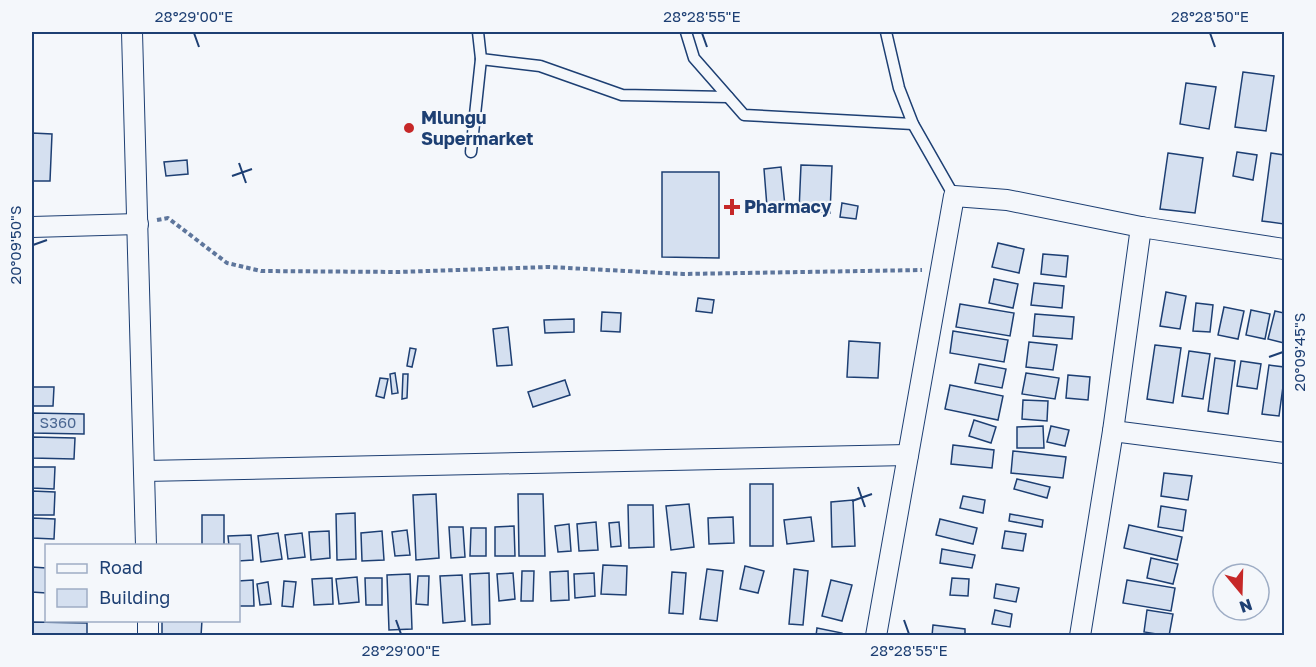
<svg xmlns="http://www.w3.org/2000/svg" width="1316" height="667" font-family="'Golos Text',sans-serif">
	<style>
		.building { fill: #d5e0f0; stroke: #1d3f73; stroke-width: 1.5 }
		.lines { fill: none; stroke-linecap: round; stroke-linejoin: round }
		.service-casing { stroke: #1d3f73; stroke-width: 13 }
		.minor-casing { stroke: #1d3f73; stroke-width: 22 }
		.path { stroke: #5e769c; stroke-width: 4; stroke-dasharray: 4.5 3; stroke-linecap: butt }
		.service { stroke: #f4f7fb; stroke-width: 10 }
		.minor { stroke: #f4f7fb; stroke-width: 20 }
		.ticks { fill: none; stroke: #1d3f73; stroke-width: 2 }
		.poi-dot { fill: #c62828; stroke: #f4f7fb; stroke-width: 2 }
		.labels { text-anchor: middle; stroke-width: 4.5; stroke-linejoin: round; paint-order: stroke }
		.number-label { font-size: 15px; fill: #4b6792 }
		.poi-label { font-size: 18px; font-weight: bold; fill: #1d3f73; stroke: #f4f7fb; text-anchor: start }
		.neatline { fill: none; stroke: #1d3f73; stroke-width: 2 }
		.ticks-label { font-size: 15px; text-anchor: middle; fill: #1d3f73 }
	</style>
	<rect width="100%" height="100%" fill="#f4f7fb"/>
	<g class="building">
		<path d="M 1243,72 L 1274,76 L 1266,131 L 1235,127 Z"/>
		<path d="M 1186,83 L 1216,87 L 1209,129 L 1180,124 Z"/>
		<path d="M 32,133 L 52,134 L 50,181 L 32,181 Z"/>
		<path d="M 1237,152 L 1257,155 L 1253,180 L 1233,176 Z"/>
		<path d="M 1168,153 L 1203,158 L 1195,213 L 1160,209 Z"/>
		<path d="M 1271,153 L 1284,155 L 1284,224 L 1262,221 Z"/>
		<path d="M 187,160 L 188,174 L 166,176 L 164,162 Z"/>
		<path d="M 801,165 L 832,166 L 830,213 L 799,211 Z"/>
		<path d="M 781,167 L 785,206 L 767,207 L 764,169 Z"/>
		<path d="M 662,172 L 719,172 L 719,258 L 662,257 Z"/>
		<path d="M 842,203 L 858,206 L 856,219 L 840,217 Z"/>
		<path d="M 998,243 L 1024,249 L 1019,273 L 992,267 Z"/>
		<path d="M 1043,254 L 1068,256 L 1066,277 L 1041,274 Z"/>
		<path d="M 994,279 L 1018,284 L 1013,308 L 989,303 Z"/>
		<path d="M 1034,283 L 1064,286 L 1062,308 L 1031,305 Z"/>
		<path d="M 1166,292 L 1186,296 L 1180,329 L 1160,326 Z"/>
		<path d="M 698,298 L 714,300 L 712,313 L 696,311 Z"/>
		<path d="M 1196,303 L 1213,305 L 1210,332 L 1193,331 Z"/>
		<path d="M 960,304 L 1014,313 L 1010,336 L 956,327 Z"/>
		<path d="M 1224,307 L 1244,311 L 1238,339 L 1218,335 Z"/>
		<path d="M 1251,310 L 1270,314 L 1265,339 L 1246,335 Z"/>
		<path d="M 1275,311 L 1284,313 L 1284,343 L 1268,339 Z"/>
		<path d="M 602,312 L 621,313 L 620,332 L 601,331 Z"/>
		<path d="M 1035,314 L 1074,317 L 1072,339 L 1033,336 Z"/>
		<path d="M 574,319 L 574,332 L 545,333 L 544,320 Z"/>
		<path d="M 508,327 L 512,365 L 497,366 L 493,329 Z"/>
		<path d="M 953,331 L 1008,340 L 1004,362 L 950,353 Z"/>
		<path d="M 849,341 L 880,343 L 878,378 L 847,377 Z"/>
		<path d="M 1029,342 L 1057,345 L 1053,370 L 1026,367 Z"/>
		<path d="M 1155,345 L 1181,348 L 1173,403 L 1147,399 Z"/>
		<path d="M 410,348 L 416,349 L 412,367 L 407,366 Z"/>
		<path d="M 1189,351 L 1210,354 L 1203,399 L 1182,396 Z"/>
		<path d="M 1215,358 L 1235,361 L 1228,414 L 1208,411 Z"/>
		<path d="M 1241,361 L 1261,364 L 1257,389 L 1237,386 Z"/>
		<path d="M 979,364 L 1006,369 L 1002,388 L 975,383 Z"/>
		<path d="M 1269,365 L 1284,367 L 1284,379 L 1279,416 L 1262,414 Z"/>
		<path d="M 395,373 L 398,393 L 392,394 L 390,374 Z"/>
		<path d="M 1026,373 L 1059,378 L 1055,399 L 1022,394 Z"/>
		<path d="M 403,374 L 408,374 L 407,398 L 402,399 Z"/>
		<path d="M 1068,375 L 1090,377 L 1088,400 L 1066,398 Z"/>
		<path d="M 380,378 L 388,379 L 384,398 L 376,396 Z"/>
		<path d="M 565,380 L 570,395 L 533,407 L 528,392 Z"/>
		<path d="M 950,385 L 1003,396 L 998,420 L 945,409 Z"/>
		<path d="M 32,387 L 54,387 L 53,406 L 32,406 Z"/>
		<path d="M 1023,400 L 1048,401 L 1047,421 L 1022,419 Z"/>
		<path d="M 32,413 L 84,414 L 84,434 L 32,433 Z"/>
		<path d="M 974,420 L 996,427 L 991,443 L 969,436 Z"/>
		<path d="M 1043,426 L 1044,448 L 1017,448 L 1017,427 Z"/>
		<path d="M 1051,426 L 1069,430 L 1065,446 L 1047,442 Z"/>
		<path d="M 32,437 L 75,438 L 74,459 L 32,458 Z"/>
		<path d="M 953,445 L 994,450 L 992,468 L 951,464 Z"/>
		<path d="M 1013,451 L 1066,457 L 1063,478 L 1011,473 Z"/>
		<path d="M 32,467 L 55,467 L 54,489 L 32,488 Z"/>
		<path d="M 1164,473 L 1192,476 L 1188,500 L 1161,496 Z"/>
		<path d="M 1017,479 L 1050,487 L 1047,498 L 1014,489 Z"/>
		<rect x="750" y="484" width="23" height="62"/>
		<path d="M 32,491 L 55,492 L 54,515 L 32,515 Z"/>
		<path d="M 436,494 L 439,558 L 416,560 L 413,495 Z"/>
		<path d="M 518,494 L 543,494 L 545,556 L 519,556 Z"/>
		<path d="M 963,496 L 985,500 L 983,513 L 960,508 Z"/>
		<path d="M 853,500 L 855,546 L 832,547 L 831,502 Z"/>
		<path d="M 689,504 L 694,547 L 671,550 L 666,506 Z"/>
		<path d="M 628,505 L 653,505 L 654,547 L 629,548 Z"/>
		<path d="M 1161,506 L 1186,510 L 1183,531 L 1158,527 Z"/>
		<path d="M 355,513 L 356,559 L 337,560 L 336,514 Z"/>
		<path d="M 1010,514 L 1043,520 L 1042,527 L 1009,521 Z"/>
		<rect x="202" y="515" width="22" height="31"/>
		<path d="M 733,517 L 734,543 L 709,544 L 708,518 Z"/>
		<path d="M 811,517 L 814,541 L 787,544 L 784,520 Z"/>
		<path d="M 32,518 L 55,519 L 54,539 L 32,538 Z"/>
		<path d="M 940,519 L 977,528 L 973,544 L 936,535 Z"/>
		<path d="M 596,522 L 598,550 L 579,551 L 577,524 Z"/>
		<path d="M 619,522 L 621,546 L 611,547 L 609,523 Z"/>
		<path d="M 569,524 L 571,551 L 558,552 L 555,526 Z"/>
		<path d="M 1129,525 L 1182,537 L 1177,560 L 1124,548 Z"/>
		<path d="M 514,526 L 515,556 L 495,556 L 495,527 Z"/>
		<path d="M 449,527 L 463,527 L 465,557 L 451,558 Z"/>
		<path d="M 471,528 L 486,528 L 486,556 L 470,556 Z"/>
		<path d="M 407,530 L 410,555 L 395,556 L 392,532 Z"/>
		<path d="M 329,531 L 330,558 L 311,560 L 309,532 Z"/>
		<path d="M 382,531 L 384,560 L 362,561 L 361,533 Z"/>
		<path d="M 1005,531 L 1026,534 L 1023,551 L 1002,548 Z"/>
		<path d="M 278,533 L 282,559 L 261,562 L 258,536 Z"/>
		<path d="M 302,533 L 305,557 L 288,559 L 285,535 Z"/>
		<path d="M 251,535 L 253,560 L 238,561 L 238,546 L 229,546 L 228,536 Z"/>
		<path d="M 942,549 L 975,555 L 972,568 L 940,563 Z"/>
		<path d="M 1151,558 L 1178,564 L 1173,584 L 1147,578 Z"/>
		<path d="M 603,565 L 627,566 L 626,595 L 601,594 Z"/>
		<path d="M 745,566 L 764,571 L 758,593 L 740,589 Z"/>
		<path d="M 32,567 L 46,568 L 46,593 L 32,592 Z"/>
		<path d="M 707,569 L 723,571 L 717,621 L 700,619 Z"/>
		<path d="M 794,569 L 808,571 L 803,625 L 789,624 Z"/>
		<path d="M 522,571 L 534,571 L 533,601 L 521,601 Z"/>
		<path d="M 568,571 L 569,600 L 551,601 L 550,572 Z"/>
		<path d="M 672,572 L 686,573 L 683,614 L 669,613 Z"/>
		<path d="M 489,573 L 490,624 L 472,625 L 470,574 Z"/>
		<path d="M 513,573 L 515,599 L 499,601 L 497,574 Z"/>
		<path d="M 594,573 L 595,596 L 575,598 L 574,574 Z"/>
		<path d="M 410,574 L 412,629 L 389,630 L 387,575 Z"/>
		<path d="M 462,575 L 465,621 L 443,623 L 440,576 Z"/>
		<path d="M 418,576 L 429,576 L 428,605 L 416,604 Z"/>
		<path d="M 357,577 L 359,602 L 339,604 L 336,579 Z"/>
		<path d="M 332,578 L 333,604 L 314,605 L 312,579 Z"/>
		<path d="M 365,578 L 382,578 L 382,605 L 366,605 Z"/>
		<path d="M 952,578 L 969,579 L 968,596 L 950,595 Z"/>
		<path d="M 253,580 L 254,606 L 238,606 L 238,581 Z"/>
		<path d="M 831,580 L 852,585 L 842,621 L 822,616 Z"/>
		<path d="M 1127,580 L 1175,588 L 1171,611 L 1123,603 Z"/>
		<path d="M 284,581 L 296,582 L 293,607 L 282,606 Z"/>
		<path d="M 268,582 L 271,604 L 260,605 L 257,584 Z"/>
		<path d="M 996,584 L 1019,588 L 1016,602 L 994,598 Z"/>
		<path d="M 995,610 L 1012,614 L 1010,627 L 992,624 Z"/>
		<path d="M 1147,610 L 1173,614 L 1169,636 L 1144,632 Z"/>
		<path d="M 162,620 L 202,620 L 201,636 L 162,636 Z"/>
		<path d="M 32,622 L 87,623 L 87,636 L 32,636 Z"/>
		<path d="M 933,625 L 965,629 L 965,636 L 932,636 Z"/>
		<path d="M 817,628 L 842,633 L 842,636 L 816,636 Z"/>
	</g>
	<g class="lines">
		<defs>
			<g id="service">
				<path d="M 478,32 L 481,59 L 540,66 L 622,95 L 728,97"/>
				<path d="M 686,32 L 694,58 L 744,115 L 913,124"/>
				<path d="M 886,32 L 899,88 L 913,124 L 954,196"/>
				<path d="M 471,152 L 481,59"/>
			</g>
			<g id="minor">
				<path d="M 132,32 L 146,546"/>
				<path d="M 32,227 L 138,224"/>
				<path d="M 1113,431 L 1284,453"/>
				<path d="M 144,471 L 908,455"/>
				<path d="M 148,620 L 148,636"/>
				<path d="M 876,636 L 954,196 L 1007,200 L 1141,227 L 1284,249"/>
				<path d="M 1080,636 L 1113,431 L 1141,227"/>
			</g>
		</defs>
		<use href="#service" class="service-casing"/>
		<use href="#minor" class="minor-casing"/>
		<path class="path" d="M 157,220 L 168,218 L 227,263 L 261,271 L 399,272 L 549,267 L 683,274 L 922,270"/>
		<use href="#service" class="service"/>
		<use href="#minor" class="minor"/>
	</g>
	<path class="ticks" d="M 194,33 L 199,47M 702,33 L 707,47M 1210,33 L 1215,47M 239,163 L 246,183M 232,176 L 252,169M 33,245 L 47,240M 1269,357 L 1283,352M 858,487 L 865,507M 852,501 L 872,494M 396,620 L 401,634M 904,620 L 909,634"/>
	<g class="poi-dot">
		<circle cx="409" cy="128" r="6"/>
		<path d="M729 198h6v6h6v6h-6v6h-6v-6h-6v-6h6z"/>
	</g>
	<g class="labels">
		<g class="number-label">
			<text x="58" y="428">S360</text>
		</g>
		<g class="poi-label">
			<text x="421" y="124">Mlungu<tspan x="421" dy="21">Supermarket</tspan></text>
			<text x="744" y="213">Pharmacy</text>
		</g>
	</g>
	<rect width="1316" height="667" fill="none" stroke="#f4f7fb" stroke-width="66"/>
	<rect x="45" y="544" width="195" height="78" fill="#f4f7fb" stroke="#9eadc5" stroke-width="1.5"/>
	<rect x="57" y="564" width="30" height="9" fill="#f4f7fb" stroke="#9eadc5" stroke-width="1.5"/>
	<text x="99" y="574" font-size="18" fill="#1d3f73">Road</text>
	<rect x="57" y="589" width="30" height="18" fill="#d5e0f0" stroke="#9eadc5" stroke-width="1.5"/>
	<text x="99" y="604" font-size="18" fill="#1d3f73">Building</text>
	<g transform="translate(1241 592) rotate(161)"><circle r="28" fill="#f4f7fb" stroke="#9eadc5" stroke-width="1.5"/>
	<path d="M0-4.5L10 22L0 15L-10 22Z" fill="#c62828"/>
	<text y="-9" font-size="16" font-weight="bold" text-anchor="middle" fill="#1d3f73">N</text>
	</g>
	<rect x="33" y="33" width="1250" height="601" class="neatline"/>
	<g class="ticks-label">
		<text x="194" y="22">28°29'00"E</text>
		<text x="702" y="22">28°28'55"E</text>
		<text x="1210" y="22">28°28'50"E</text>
		<text transform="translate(16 245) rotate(-90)" y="5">20°09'50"S</text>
		<text transform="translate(1300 352) rotate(-90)" y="5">20°09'45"S</text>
		<text x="401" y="656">28°29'00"E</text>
		<text x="909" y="656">28°28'55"E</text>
	</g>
</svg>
